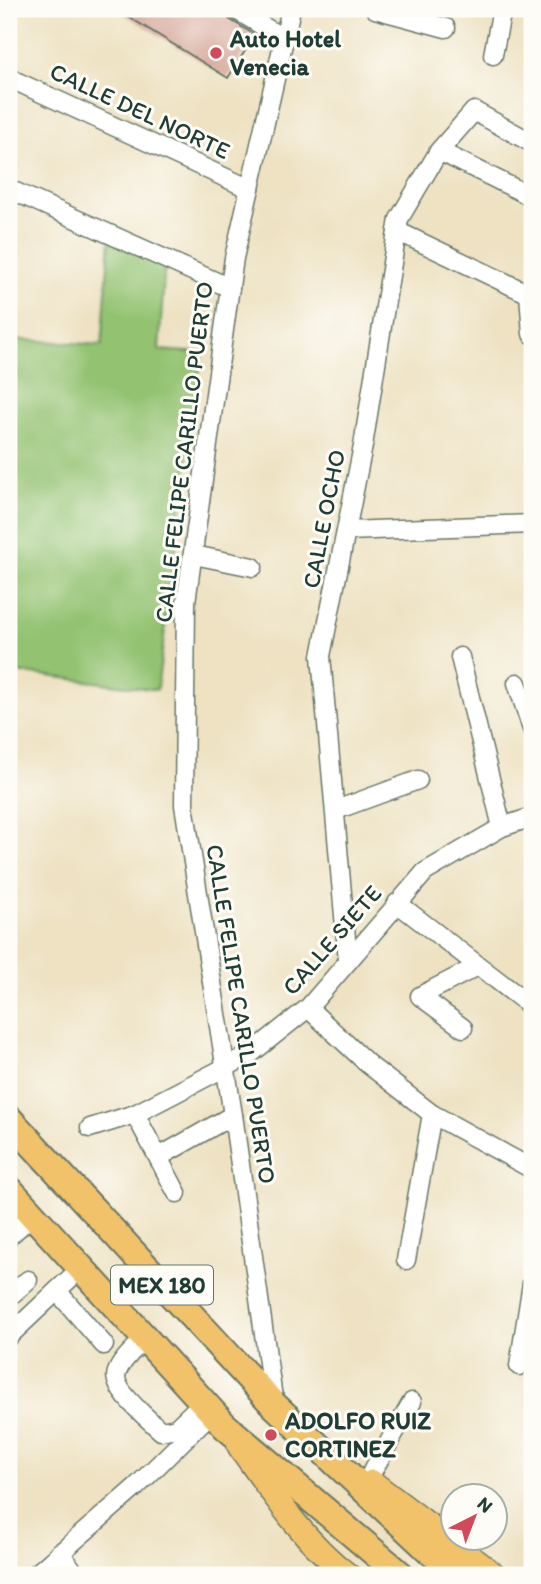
<svg xmlns="http://www.w3.org/2000/svg" width="541" height="1584" font-family="Itim,sans-serif">
	<style>
		.green { fill: #93c271; stroke: #598052; stroke-width: 2 }
		.building { fill: #d29f91 }
		.lines { fill: none; stroke-linecap: round; stroke-linejoin: round }
		.minor-casing { stroke: #677766; stroke-width: 21 }
		.major-casing { stroke: #677766; stroke-width: 26 }
		.highway-casing { stroke: #677766; stroke-width: 30 }
		.minor { stroke: #fff; stroke-width: 18 }
		.major { stroke: #f2c26a; stroke-width: 23 }
		.highway { stroke: #f2c26a; stroke-width: 26 }
		.poi-dot { fill: #d1495b; stroke: #fdfcf7; stroke-width: 2.5 }
		.labels { text-anchor: middle; stroke-width: 6; stroke-linejoin: round; paint-order: stroke }
		.shield { fill: #fdfcf7; stroke: #62766e; stroke-width: 2 }
		.shield-label { font-size: 23px; font-weight: bold; fill: #1f3d34 }
		.poi-label { font-size: 24px; font-weight: bold; fill: #1f3d34; stroke: #fdfcf7; text-anchor: start }
		.street-label { font-size: 24px; fill: #1f3d34; stroke: #fdfcf7 }
	</style>
	<rect width="100%" height="100%" fill="#fdfcf7"/>
	<filter id="ink" filterUnits="userSpaceOnUse"><feTurbulence type="fractalNoise" baseFrequency=".0143" numOctaves="2"/><feDisplacementMap in="SourceGraphic" scale="14" xChannelSelector="R" yChannelSelector="G"/><feConvolveMatrix kernelMatrix="1 2 1 2 8 2 1 2 1" color-interpolation-filters="sRGB"/></filter>
	<filter id="wash" filterUnits="userSpaceOnUse"><feTurbulence type="fractalNoise" baseFrequency=".00686" numOctaves="4" result="noise"/><feDisplacementMap in="SourceGraphic" scale="28" xChannelSelector="R" yChannelSelector="G"/><feGaussianBlur stdDeviation="1.57" result="paint"/><feColorMatrix in="noise" values="0 0 0 0 0 0 0 0 0 0 0 0 0 0 0 0 0 1.4 0 .05"/><feComposite in="paint" operator="in"/></filter>
	<g filter="url(#wash)">
		<rect width="100%" height="100%" fill="#eee2c3"/>
		<path class="green" d="M 110,238 L 165,261 L 159,350 L 202,353 L 157,690 L 9,671 L 9,339 L 102,345 Z"/>
		<g id="blocks">
			<path class="building" d="M 116,9 L 224,9 L 229,19 L 255,35 L 228,78 Z"/>
		</g>
	</g>
	<g filter="url(#ink)">
		<use href="#blocks" fill-opacity="0" stroke="#677766" stroke-width="2"/>
		<g class="lines">
			<defs>
				<g id="minor">
					<path d="M 235,9 L 284,39"/>
					<path d="M 375,9 L 446,28"/>
					<path d="M 493,55 L 502,9"/>
					<path d="M 9,78 L 250,189"/>
					<path d="M 439,151 L 532,197"/>
					<path d="M 9,189 L 230,288"/>
					<path d="M 397,231 L 529,294 L 532,334"/>
					<path d="M 347,531 L 532,524"/>
					<path d="M 194,555 L 253,567"/>
					<path d="M 460,657 L 502,827"/>
					<path d="M 517,683 L 532,729"/>
					<path d="M 336,810 L 418,780"/>
					<path d="M 397,903 L 532,1007"/>
					<path d="M 348,961 L 321,656 L 363,446 L 399,219 L 439,151 L 474,111 L 532,143"/>
					<path d="M 308,1008 L 369,1065 L 432,1114 L 532,1169"/>
					<path d="M 463,1028 L 420,996 L 478,966"/>
					<path d="M 135,1114 L 177,1193"/>
					<path d="M 90,1128 L 135,1114 L 249,1055 L 308,1008 L 425,872 L 502,827 L 532,817"/>
					<path d="M 159,1157 L 233,1115"/>
					<path d="M 9,1236 L 33,1215"/>
					<path d="M 406,1260 L 432,1114"/>
					<path d="M 57,1291 L 104,1345"/>
					<path d="M 9,1297 L 28,1280"/>
					<path d="M 9,1336 L 81,1268"/>
					<path d="M 145,1338 C 136,1348 122,1359 117,1372 C 110,1389 150,1420 161,1431 L 176,1428 L 203,1402"/>
					<path d="M 519,1366 L 532,1283"/>
					<path d="M 274,1405 L 233,1115 L 184,805 L 186,602 L 234,258 L 291,9"/>
					<path d="M 368,1479 L 412,1402"/>
					<path d="M 60,1552 L 76,1575"/>
					<path d="M 35,1575 L 136,1487 L 212,1412"/>
				</g>
				<g id="major">
					<path d="M 239,1446 C 271,1491 303,1541 348,1575"/>
					<path d="M 372,1482 L 495,1575"/>
				</g>
				<g id="highway">
					<path d="M 9,1119 L 274,1405 L 442,1562 L 459,1575"/>
					<path d="M 9,1189 L 225,1426 L 401,1575"/>
				</g>
			</defs>
			<use href="#minor" class="minor-casing"/>
			<use href="#major" class="major-casing"/>
			<use href="#highway" class="highway-casing"/>
			<use href="#minor" class="minor"/>
			<use href="#major" class="major"/>
			<use href="#highway" class="highway"/>
		</g>
	</g>
	<g class="poi-dot">
		<circle cx="216" cy="53" r="7"/>
		<circle cx="271" cy="1435" r="7"/>
	</g>
	<g class="labels">
		<rect class="shield" x="111" y="1265.5" width="102" height="39" rx="5"/>
		<g class="shield-label">
			<text x="162" y="1293">MEX 180</text>
		</g>
		<g class="poi-label">
			<text x="230" y="47">Auto Hotel<tspan x="230" dy="28">Venecia</tspan></text>
			<text x="285" y="1429">ADOLFO RUIZ<tspan x="285" dy="28">CORTINEZ</tspan></text>
		</g>
		<g class="street-label">
			<text transform="translate(140 111) rotate(25)" y="8">CALLE DEL NORTE</text>
			<text transform="translate(184 452) rotate(-83)" y="8">CALLE FELIPE CARILLO PUERTO</text>
			<text transform="translate(324 519) rotate(-79)" y="8">CALLE OCHO</text>
			<text transform="translate(332 940) rotate(-49)" y="8">CALLE SIETE</text>
			<text transform="translate(241 1014) rotate(81)" y="8">CALLE FELIPE CARILLO PUERTO</text>
		</g>
	</g>
	<rect width="541" height="1584" fill="none" stroke="#fdfcf7" stroke-width="35"/>
	<g transform="translate(474 1517) rotate(42)"><circle r="33" fill="#fdfcf7" stroke="#a4b0a9" stroke-width="2"/>
	<path d="M0-5L12 26L0 18L-12 26Z" fill="#d1495b"/>
	<text y="-10" font-size="19" font-weight="bold" text-anchor="middle" fill="#1f3d34">N</text>
	</g>
</svg>
